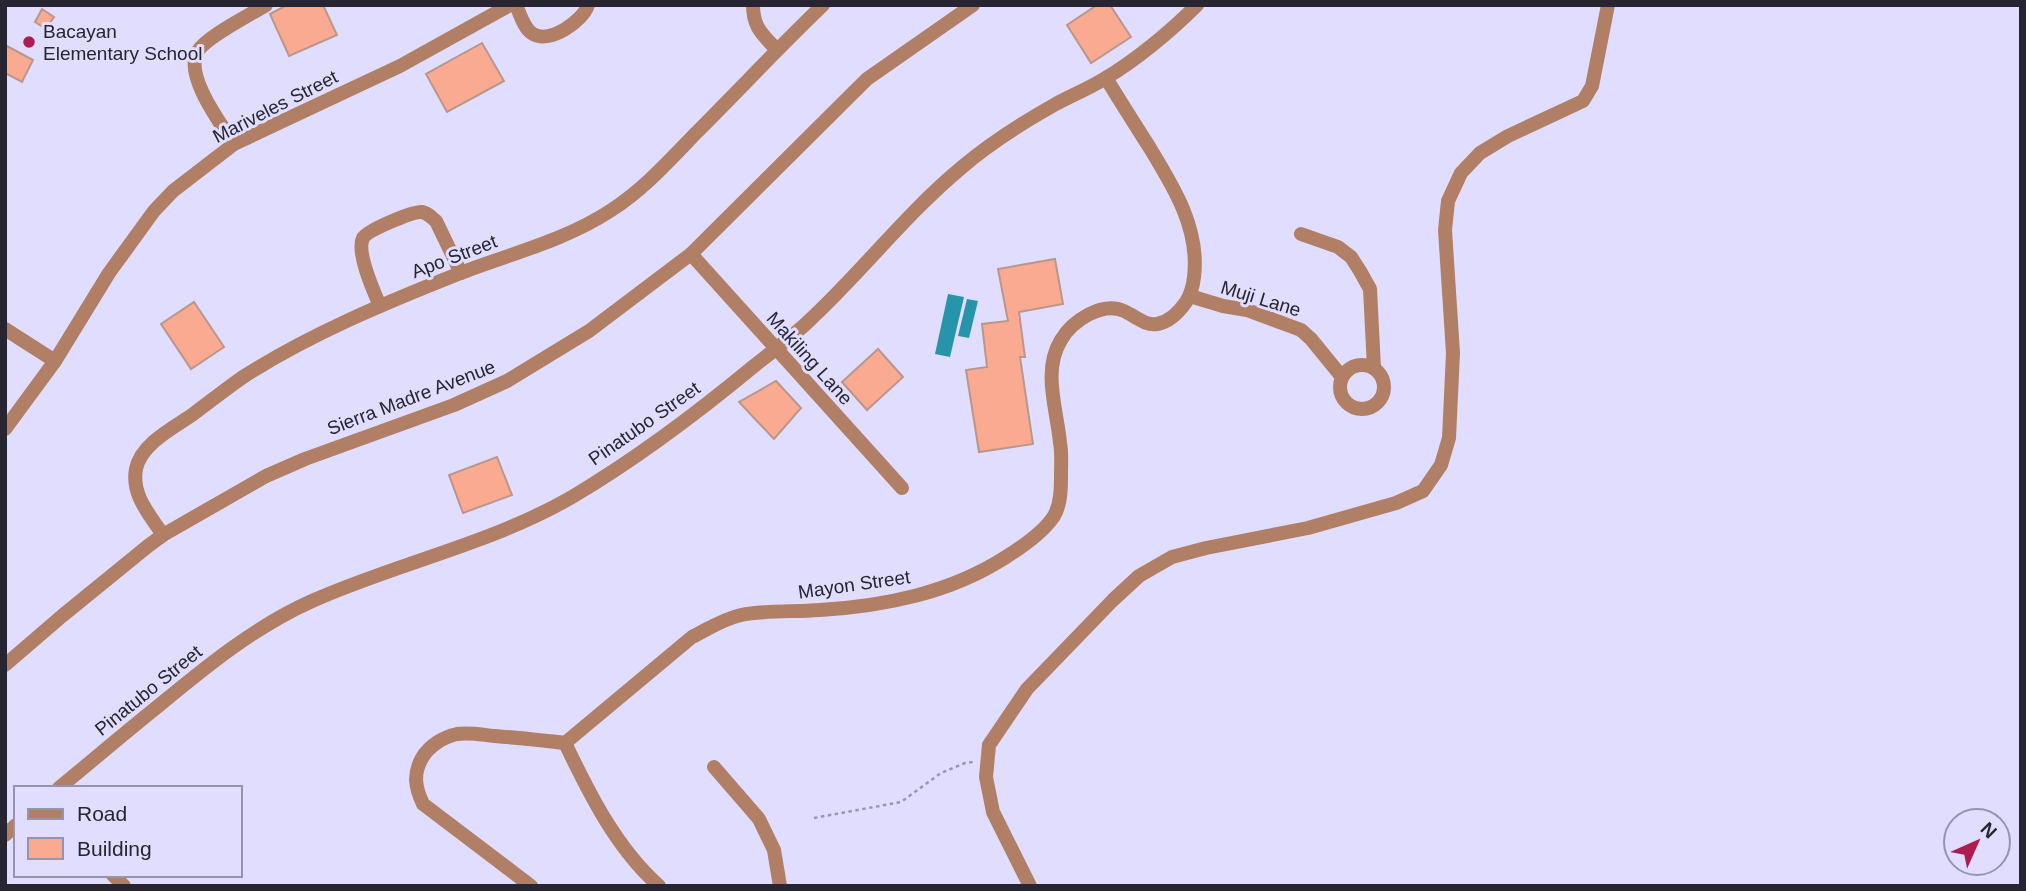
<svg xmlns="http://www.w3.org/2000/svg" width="2026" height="891" font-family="Arial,sans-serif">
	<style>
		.water { fill: #2695ac }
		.building { fill: #f9aa91; stroke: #ba978b; stroke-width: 2 }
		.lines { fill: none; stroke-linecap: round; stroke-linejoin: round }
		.path { stroke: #9996af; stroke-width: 2.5; stroke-dasharray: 3.5 3.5; stroke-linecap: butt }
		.minor { stroke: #b07f65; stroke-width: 14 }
		.tertiary { stroke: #b07f65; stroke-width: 14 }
		.poi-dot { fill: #ae1d50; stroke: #e1ddfe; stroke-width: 2.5 }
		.labels { text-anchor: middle; stroke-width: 6; stroke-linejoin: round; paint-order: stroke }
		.poi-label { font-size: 19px; fill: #262531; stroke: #e1ddfe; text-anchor: start }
		.street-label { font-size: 19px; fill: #262531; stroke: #e1ddfe }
	</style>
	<rect width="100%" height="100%" fill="#e1ddfe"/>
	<g class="water">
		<path d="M 948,294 L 964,297 L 950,357 L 935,354 Z"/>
		<path d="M 967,299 L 978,301 L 969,338 L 958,336 Z"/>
	</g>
	<g class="building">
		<path d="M 287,5 L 323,5 L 337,35 L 289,56 L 270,14 Z"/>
		<path d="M 1097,5 L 1110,5 L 1131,37 L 1091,63 L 1067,25 Z"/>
		<path d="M 42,9 L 54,17 L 46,29 L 35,22 Z"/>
		<path d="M 482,43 L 504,81 L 447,112 L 426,74 Z"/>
		<path d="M 5,45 L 33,60 L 22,82 L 5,73 Z"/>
		<path d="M 1055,259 L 1063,304 L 1019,312 L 1025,357 L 1020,357 L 1033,444 L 979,452 L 966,370 L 987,367 L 982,324 L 1008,321 L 998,269 Z"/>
		<path d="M 194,302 L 224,347 L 191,369 L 161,324 Z"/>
		<path d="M 878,349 L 903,377 L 867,410 L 842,382 Z"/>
		<path d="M 776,381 L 801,408 L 774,439 L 739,402 Z"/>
		<path d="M 497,457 L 512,495 L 463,513 L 449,475 Z"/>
	</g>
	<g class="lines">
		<path class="path" d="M 814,818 L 901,802 L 941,773 L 965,763 L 973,762"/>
		<g class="minor">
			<path d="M 516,5 C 520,14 524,29 533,34 C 550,44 583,21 588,5"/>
			<path d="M 753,5 C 753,27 762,34 776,49"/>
			<path d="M 234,144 C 221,124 183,74 198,51 C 206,37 250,15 266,5"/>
			<path d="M 1301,234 L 1338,247 L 1351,257 L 1360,271 L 1370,289 L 1374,368"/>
			<path d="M 691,254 L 902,488"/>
			<path d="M 1190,296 L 1223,306 L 1247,310 L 1301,330 L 1311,339 L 1342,377"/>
			<path d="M 380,306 C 374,292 356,252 363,238 C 368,230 413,211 422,212 C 428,213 432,218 436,221 L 461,273"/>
			<path d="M 5,329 L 55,361"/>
			<circle cx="1362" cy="387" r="22"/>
			<path d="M 5,429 L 55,361 L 109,273 L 154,211 L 173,191 L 234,144 L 400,66 L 510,5"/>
			<path d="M 163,535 C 150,515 131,495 136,469 C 141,444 173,428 192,415 C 209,402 226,389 243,377 C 310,334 385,303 458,274 C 509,254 564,241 610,211 C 643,190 669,161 696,133 C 739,90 779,47 823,5"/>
			<path d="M 5,665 L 62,616 L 148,546 L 163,535 L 266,476 L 305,459 L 454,405 L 507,381 L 589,331 L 691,254 L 867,79 L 973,5"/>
			<path d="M 565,743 C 589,793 616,848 659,886"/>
			<path d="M 714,767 L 759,819 L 774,850 L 780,886"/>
			<path d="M 59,788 C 93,760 127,731 162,703 C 208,665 256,626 312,601 C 397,563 491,544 572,497 C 636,459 696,414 754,366 C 774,350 795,335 813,317 C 864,269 907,213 961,168 C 989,144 1022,123 1054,105 C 1070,96 1088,89 1104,79 C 1135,61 1171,31 1197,5"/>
			<path d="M 5,835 L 16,825"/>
			<path d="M 113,875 L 124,886"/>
			<path d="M 531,886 L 423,804 C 415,787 413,774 422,758 C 429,746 443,737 457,734 C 469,732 483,735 495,736 C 518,738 541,740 565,743 L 692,637 C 708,629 723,619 741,615 C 766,610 794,612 820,610 C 885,606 950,593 1006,557 C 1022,547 1043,533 1054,516 C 1061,504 1061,488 1061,475 C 1061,464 1062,453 1060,443 C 1057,409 1042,371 1061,340 C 1072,321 1102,301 1124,311 C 1135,316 1145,326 1157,324 C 1170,322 1179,312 1186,302 C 1191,294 1193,286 1194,277 C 1200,228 1173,186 1148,145 C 1134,123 1120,101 1106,78"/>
		</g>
		<path class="tertiary" d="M 1030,886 L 993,812 L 986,777 L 989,745 L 1027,689 L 1113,600 L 1139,576 L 1172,557 L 1206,548 L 1308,528 L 1396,503 L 1423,491 L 1441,465 L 1449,438 L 1453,353 L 1445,230 L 1448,201 L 1461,173 L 1480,153 L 1508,136 L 1583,101 L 1592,86 L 1608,5"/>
	</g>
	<circle class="poi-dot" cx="29" cy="42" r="7"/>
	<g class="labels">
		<g class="poi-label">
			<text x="43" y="38">Bacayan<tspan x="43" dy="22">Elementary School</tspan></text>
		</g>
		<g class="street-label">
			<text transform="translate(275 106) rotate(-27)" y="7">Mariveles Street</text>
			<text transform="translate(454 256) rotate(-21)" y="7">Apo Street</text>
			<text transform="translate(1261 298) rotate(17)" y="7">Muji Lane</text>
			<text transform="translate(810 358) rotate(48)" y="7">Makiling Lane</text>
			<text transform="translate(411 397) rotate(-21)" y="7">Sierra Madre Avenue</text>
			<text transform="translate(644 423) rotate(-35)" y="7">Pinatubo Street</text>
			<text transform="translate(854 584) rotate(-8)" y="7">Mayon Street</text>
			<text transform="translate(148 690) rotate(-39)" y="7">Pinatubo Street</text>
		</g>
	</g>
	<rect width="2026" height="891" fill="none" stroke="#262531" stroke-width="14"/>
	<rect x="14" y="786" width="228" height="91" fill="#e1ddfe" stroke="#9693ac" stroke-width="2"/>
	<rect x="28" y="809" width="35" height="10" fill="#b07f65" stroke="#9693ac" stroke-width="2"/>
	<text x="77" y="821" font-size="21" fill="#262531">Road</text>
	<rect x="28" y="838" width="35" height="21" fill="#f9aa91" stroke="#9693ac" stroke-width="2"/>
	<text x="77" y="856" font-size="21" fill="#262531">Building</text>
	<g transform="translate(1977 842) rotate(45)"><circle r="33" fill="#e1ddfe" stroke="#9693ac" stroke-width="2"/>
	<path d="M0-5L12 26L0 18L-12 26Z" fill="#ae1d50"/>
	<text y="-10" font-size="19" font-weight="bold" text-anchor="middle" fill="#262531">N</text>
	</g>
</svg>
